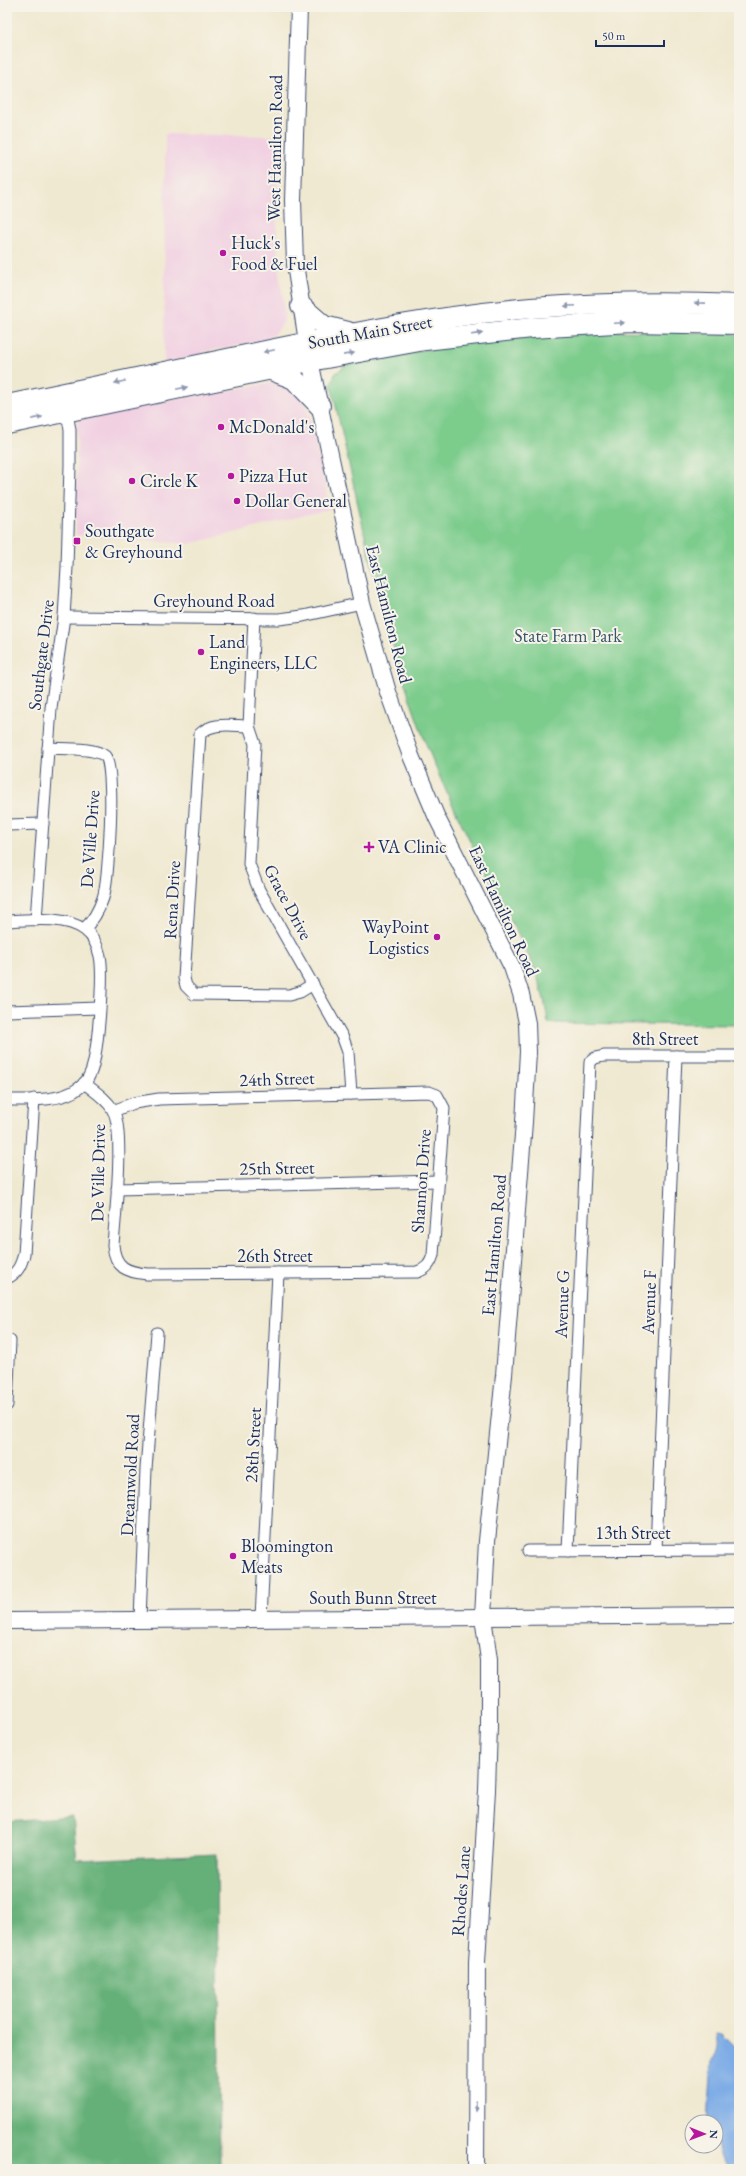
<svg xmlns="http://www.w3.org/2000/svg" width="746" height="2176" font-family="'EB Garamond',serif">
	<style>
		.built { fill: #f1d0e2 }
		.green { fill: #7ccc8c; stroke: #4c7e75 }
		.forest { fill: #65b078; stroke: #40706b }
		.water { fill: #7cabe6; stroke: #4c6da2 }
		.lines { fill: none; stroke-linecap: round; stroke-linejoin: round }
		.street-casing { stroke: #3b4b6f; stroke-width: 13 }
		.secondary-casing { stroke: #3b4b6f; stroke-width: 18 }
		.highway-casing { stroke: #3b4b6f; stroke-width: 22 }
		.street { stroke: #fff; stroke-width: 11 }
		.secondary { stroke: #fff; stroke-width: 16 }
		.highway { stroke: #fff; stroke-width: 20 }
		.oneway { fill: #8d97ae }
		.poi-dot { fill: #b5179e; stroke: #f7f3e8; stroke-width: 1.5 }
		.labels { text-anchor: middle; stroke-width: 4; stroke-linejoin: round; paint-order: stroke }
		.street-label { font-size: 18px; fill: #1b2f5e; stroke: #f7f3e8 }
		.poi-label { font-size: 18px; fill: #1b2f5e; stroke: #f7f3e8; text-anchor: start }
		.park-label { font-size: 18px; fill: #33566a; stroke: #f7f3e8 }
	</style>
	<rect width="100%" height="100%" fill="#f7f3e8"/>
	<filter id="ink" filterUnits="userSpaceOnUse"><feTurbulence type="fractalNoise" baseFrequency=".025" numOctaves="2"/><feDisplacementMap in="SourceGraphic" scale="8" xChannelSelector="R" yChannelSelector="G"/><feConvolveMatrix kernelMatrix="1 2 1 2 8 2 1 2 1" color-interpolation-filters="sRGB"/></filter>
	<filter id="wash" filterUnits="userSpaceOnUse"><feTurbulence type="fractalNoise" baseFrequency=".012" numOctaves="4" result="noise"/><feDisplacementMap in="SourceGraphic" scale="16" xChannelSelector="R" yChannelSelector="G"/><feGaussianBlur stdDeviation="0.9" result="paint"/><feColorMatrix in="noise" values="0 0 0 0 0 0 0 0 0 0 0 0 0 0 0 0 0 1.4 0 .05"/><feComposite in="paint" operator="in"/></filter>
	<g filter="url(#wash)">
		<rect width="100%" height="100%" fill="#f0e9d1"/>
		<g class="built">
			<path d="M 165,134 L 277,136 L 277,230 L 278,263 L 285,315 L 283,323 L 274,335 L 263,341 L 202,352 L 199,355 L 164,363 Z"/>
			<path d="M 275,382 L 283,382 L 303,401 L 309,414 L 330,509 L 189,544 L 76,535 L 77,423 L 83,416 Z"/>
		</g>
		<path class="green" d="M 604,331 L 732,333 L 739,336 L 739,1025 L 548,1023 C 543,978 525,949 505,910 C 481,862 456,815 435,766 C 384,644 361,513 331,385 L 335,374 L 346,365 L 463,342 Z"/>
		<path class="forest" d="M 73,1817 L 77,1860 L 217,1854 L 220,2169 L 7,2169 L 7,1822 Z"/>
		<path class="water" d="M 717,2033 L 722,2034 L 736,2048 L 739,2047 L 739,2169 C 716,2169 716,2138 716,2122 L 708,2122 L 712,2060 C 719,2052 719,2043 717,2033 Z"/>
	</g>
	<g filter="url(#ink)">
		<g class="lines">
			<defs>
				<g id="street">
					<path d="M 64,617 L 279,619 L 303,616 L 362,603"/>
					<path d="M 254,618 L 249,726 L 255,744 L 249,864 L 259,890 L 343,1038 L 348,1052 L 351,1094"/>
					<path d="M 249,726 C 233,726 213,721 200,734 L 184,978 L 186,986 L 194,994 L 289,995 L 300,992 L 313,984"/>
					<path d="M 48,748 C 62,749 95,747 105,756 C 116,766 109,881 103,898 C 99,910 93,921 84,929"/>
					<path d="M 7,825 L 43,824"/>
					<path d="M 36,920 L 51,708 L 64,617 L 67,567 L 70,466 L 70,430 L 66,407"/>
					<path d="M 7,921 C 31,920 64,915 85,930 C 93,936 98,947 100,956 C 104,975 98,1058 90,1074 C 88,1079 83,1085 79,1088 C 61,1102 28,1100 7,1100"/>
					<path d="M 7,1011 L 99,1008"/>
					<path d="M 84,1083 C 94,1091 107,1099 113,1110 C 125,1132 115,1217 113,1245 C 115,1268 127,1272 147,1274 L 417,1272 C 426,1269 430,1265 433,1255 L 444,1108 L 437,1095 L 429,1092 L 159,1099 L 134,1103 L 113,1111"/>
					<path d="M 117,1189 L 439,1181"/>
					<path d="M 7,1278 C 18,1273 21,1265 24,1254 L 34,1099"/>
					<path d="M 7,1405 L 10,1341"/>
					<path d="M 656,1550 L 676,1056"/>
					<path d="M 528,1551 L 739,1550"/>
					<path d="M 568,1551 L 590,1062 L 595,1058 L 604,1056 L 739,1056"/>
					<path d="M 261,1618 L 278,1273"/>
					<path d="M 140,1619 L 146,1469 L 157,1333"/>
				</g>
				<g id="secondary">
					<path d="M 299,7 L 293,200 L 295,264 L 310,361 L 362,603 L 388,692 L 411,756 L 437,818 L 512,967 L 521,994 L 527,1023 L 528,1052 L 524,1122 L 504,1375 L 487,1541 L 483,1617 L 489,1660 L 489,1727 L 487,1790 L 477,1962 L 476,2169"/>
					<path d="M 7,1621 L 739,1615"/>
				</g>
				<g id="highway">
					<path d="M 301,306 L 324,326 L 348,332"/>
					<path d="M 271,370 L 294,379 L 320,406"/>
					<path d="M 7,405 C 88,388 170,371 251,354 C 344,335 436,316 531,308 C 600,303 670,302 739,305"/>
					<path d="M 7,424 L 310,361 L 425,340 L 532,328 L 631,322 L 739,324"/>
				</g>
			</defs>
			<use href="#street" class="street-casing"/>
			<use href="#secondary" class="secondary-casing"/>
			<use href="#highway" class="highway-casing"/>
			<use href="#street" class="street"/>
			<use href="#secondary" class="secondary"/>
			<use href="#highway" class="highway"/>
		</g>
		<defs><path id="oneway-solid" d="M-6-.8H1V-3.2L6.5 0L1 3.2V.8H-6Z"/></defs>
		<g class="oneway">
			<use href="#oneway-solid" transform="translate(700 303) rotate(-179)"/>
			<use href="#oneway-solid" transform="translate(570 306) rotate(177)"/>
			<use href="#oneway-solid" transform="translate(619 323) rotate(-3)"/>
			<use href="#oneway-solid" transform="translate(477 334) rotate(-7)"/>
			<use href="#oneway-solid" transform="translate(269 351) rotate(168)"/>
			<use href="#oneway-solid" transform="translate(349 354) rotate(-11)"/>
			<use href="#oneway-solid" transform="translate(120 382) rotate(168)"/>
			<use href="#oneway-solid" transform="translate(182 388) rotate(-12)"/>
			<use href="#oneway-solid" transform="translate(37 418) rotate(-12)"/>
			<use href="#oneway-solid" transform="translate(476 2106) rotate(90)"/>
		</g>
	</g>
	<g class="poi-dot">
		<circle cx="223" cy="253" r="4"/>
		<circle cx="221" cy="427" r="4"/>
		<circle cx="231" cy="476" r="4"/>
		<circle cx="132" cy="481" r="4"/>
		<circle cx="237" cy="501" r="4"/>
		<rect x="73" y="537" width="8" height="8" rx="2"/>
		<circle cx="201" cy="652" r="4"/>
		<path d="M367 841h4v4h4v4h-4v4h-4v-4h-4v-4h4z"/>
		<circle cx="437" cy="937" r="4"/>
		<circle cx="233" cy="1556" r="4"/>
	</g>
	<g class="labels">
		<g class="street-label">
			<text transform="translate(275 148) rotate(-89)" y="6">West Hamilton Road</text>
			<text transform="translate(370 332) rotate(-10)" y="6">South Main Street</text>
			<text x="214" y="607">Greyhound Road</text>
			<text transform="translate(389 614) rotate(76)" y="6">East Hamilton Road</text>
			<text transform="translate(41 655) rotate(-83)" y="6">Southgate Drive</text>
			<text transform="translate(90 839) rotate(-86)" y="6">De Ville Drive</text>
			<text transform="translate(172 900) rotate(-87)" y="6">Rena Drive</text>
			<text transform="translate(288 902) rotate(62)" y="6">Grace Drive</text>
			<text transform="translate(504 911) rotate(65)" y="6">East Hamilton Road</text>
			<text x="665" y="1045">8th Street</text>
			<text transform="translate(277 1079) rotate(-2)" y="6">24th Street</text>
			<text transform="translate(277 1168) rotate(-1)" y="6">25th Street</text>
			<text transform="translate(98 1173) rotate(-89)" y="6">De Ville Drive</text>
			<text transform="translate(421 1181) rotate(-86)" y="6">Shannon Drive</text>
			<text transform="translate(494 1245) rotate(-85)" y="6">East Hamilton Road</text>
			<text x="275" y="1262">26th Street</text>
			<text transform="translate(649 1302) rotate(-88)" y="6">Avenue F</text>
			<text transform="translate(562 1304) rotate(-88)" y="6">Avenue G</text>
			<text transform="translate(253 1445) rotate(-87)" y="6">28th Street</text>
			<text transform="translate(130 1475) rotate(-87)" y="6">Dreamwold Road</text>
			<text x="633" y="1539">13th Street</text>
			<text x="373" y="1604">South Bunn Street</text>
			<text transform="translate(461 1891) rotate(-86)" y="6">Rhodes Lane</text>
		</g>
		<g class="poi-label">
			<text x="231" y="249">Huck's<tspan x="231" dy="21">Food &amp; Fuel</tspan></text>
			<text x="229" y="433">McDonald's</text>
			<text x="239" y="482">Pizza Hut</text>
			<text x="140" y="487">Circle K</text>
			<text x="245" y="507">Dollar General</text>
			<text x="85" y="537">Southgate<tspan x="85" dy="21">&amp; Greyhound</tspan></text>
			<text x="209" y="648">Land<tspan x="209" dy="21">Engineers, LLC</tspan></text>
			<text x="378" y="853">VA Clinic</text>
			<text x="429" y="933" text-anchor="end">WayPoint<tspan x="429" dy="21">Logistics</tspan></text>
			<text x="241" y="1552">Bloomington<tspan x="241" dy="21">Meats</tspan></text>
		</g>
		<g class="park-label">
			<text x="568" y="642">State Farm Park</text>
		</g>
	</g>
	<rect width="746" height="2176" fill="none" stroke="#f7f3e8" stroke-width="24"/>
	<g transform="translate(704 2134) rotate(91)"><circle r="19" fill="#f7f3e8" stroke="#9fa5b1"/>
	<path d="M0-3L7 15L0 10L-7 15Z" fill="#b5179e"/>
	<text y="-6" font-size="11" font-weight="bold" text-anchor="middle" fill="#1b2f5e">N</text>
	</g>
	<path d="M596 40v6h68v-6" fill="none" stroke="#1b2f5e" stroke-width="2"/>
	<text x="602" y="40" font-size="12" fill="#1b2f5e" stroke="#f7f3e8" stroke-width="3" paint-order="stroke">50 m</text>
</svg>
